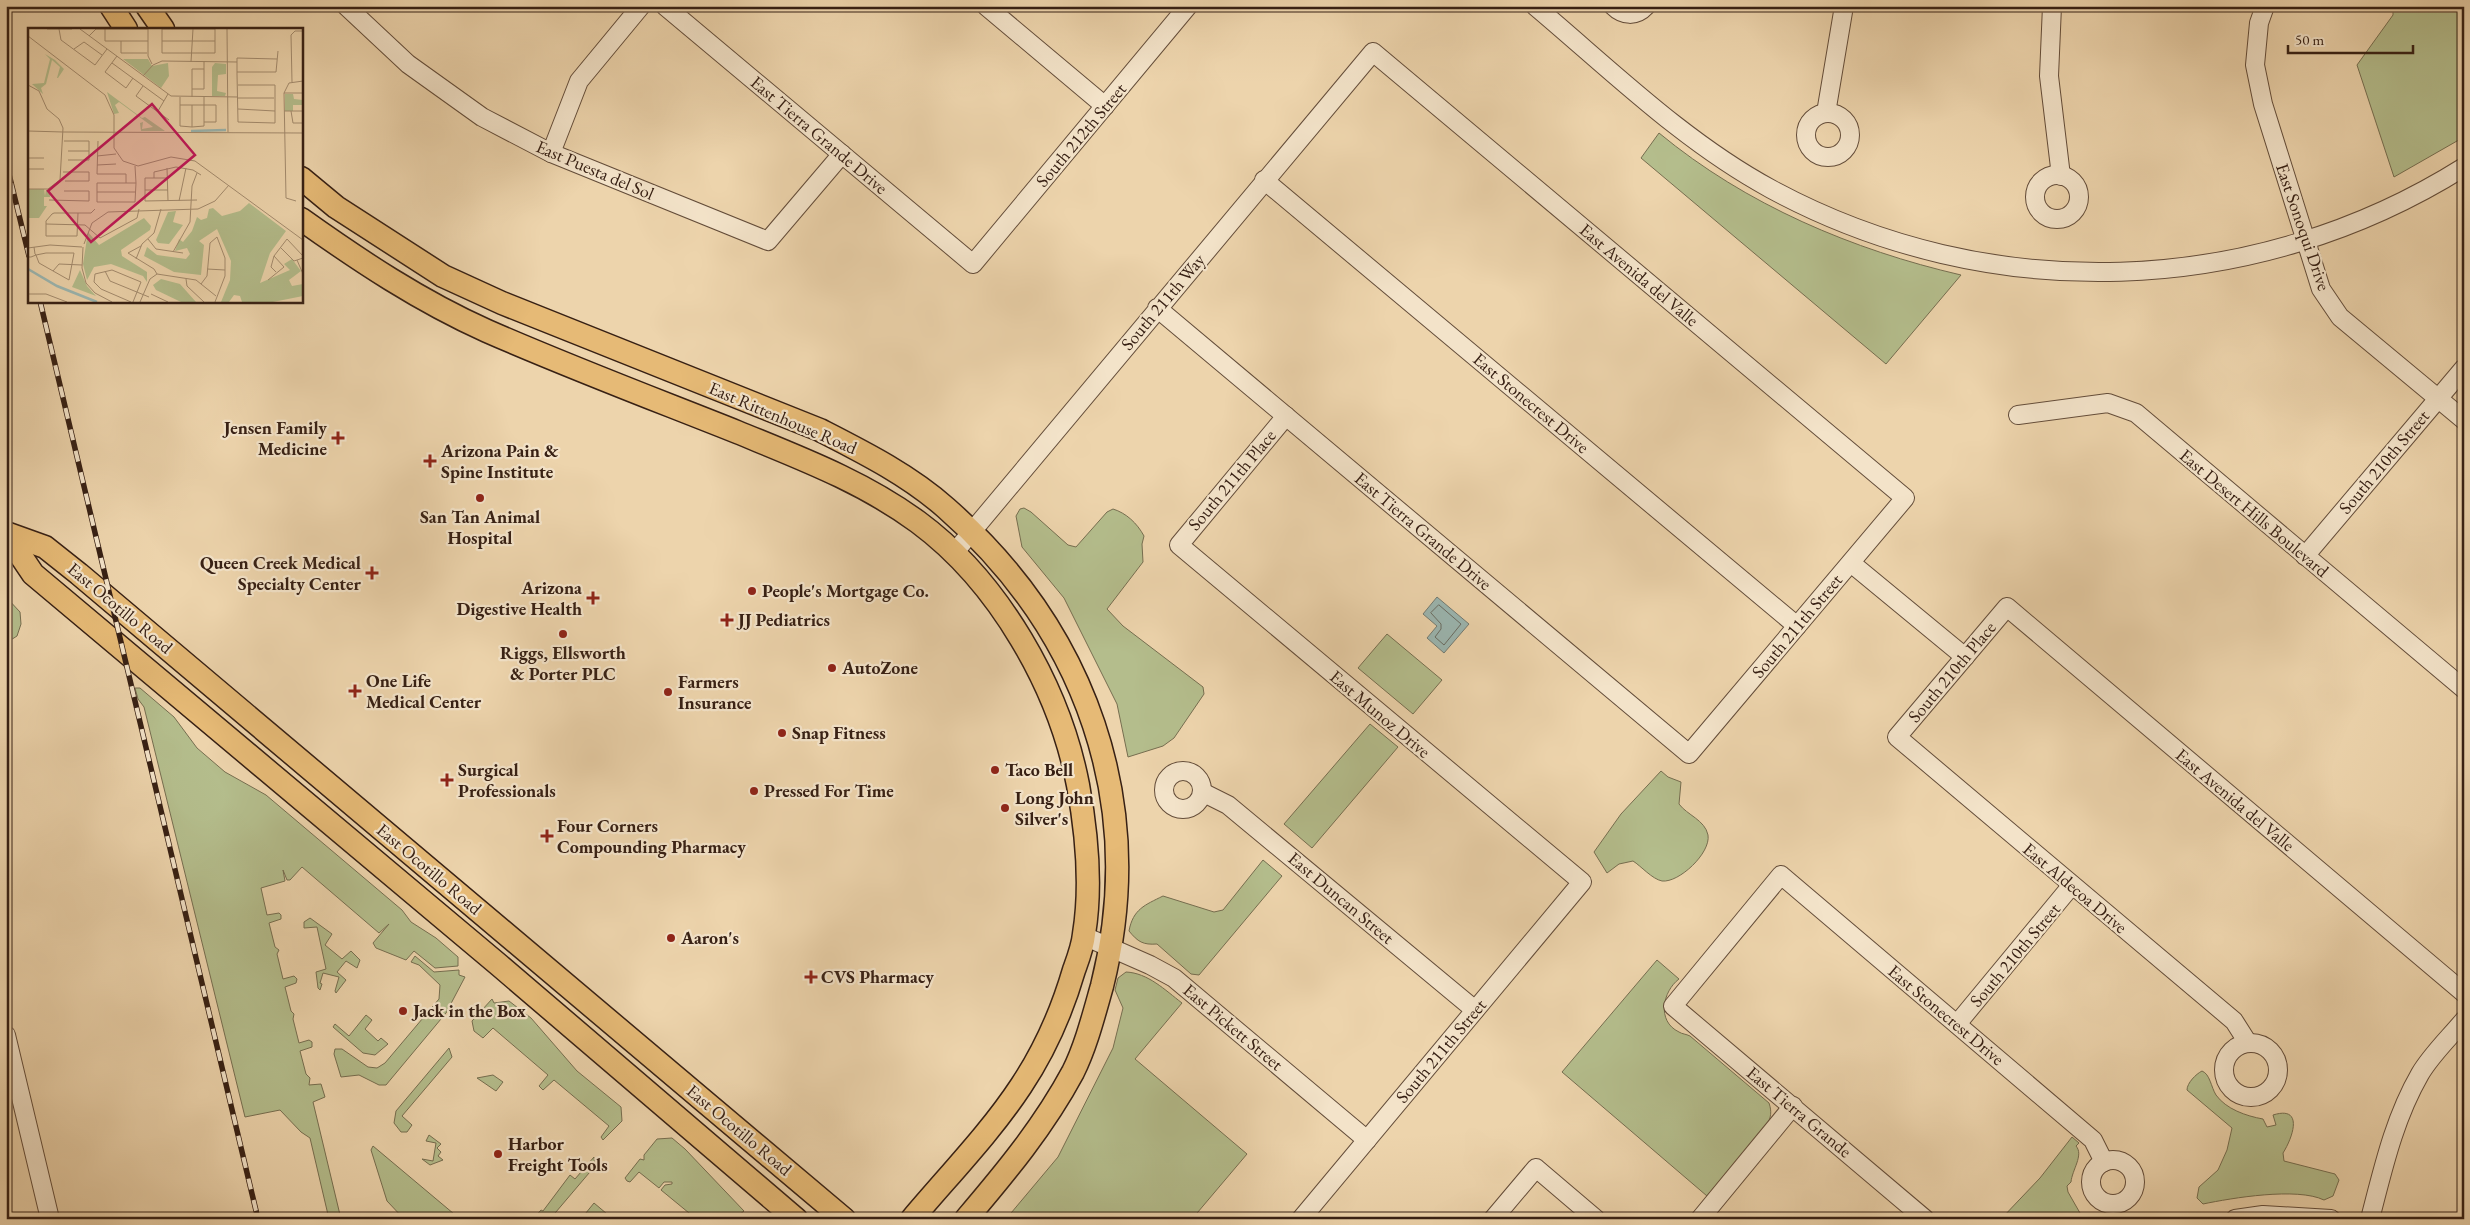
<svg xmlns="http://www.w3.org/2000/svg" width="2470" height="1225" font-family="'EB Garamond',serif">
	<style>
		.green { fill: #b4bd8c; stroke: #766e50 }
		.water { fill: #9bb7b2; stroke: #737b73 }
		.lines { fill: none; stroke-linecap: round; stroke-linejoin: round }
		.shore { stroke: #696c63; stroke-width: 1 }
		.minor-casing { stroke: #644d3a; stroke-width: 20 }
		.major-casing { stroke: #372014; stroke-width: 25 }
		.minor { stroke: #f3e3c9; stroke-width: 18 }
		.major { stroke: #e6ba76; stroke-width: 22 }
		.rail-casing { stroke: #372014; stroke-width: 5.5 }
		.rail { stroke: #f3e3c9; stroke-width: 4; stroke-dasharray: 11; stroke-linecap: butt }
		.poi-dot { fill: #8f2418; stroke: #f3e3c9; stroke-width: 2 }
		.labels { text-anchor: middle; stroke-width: 4.5; stroke-linejoin: round; paint-order: stroke }
		.street-label { font-size: 18px; fill: #372014; stroke: #f3e3c9 }
		.poi-label { font-size: 18px; font-weight: bold; fill: #372014; stroke: #f3e3c9; text-anchor: start }
		.inset-river { fill: none; stroke: #9bb7b2; stroke-width: 2.5 }
		.inset-road { fill: none; stroke: #a48c6f; stroke-width: 1 }
		.view { fill: #c2185b; fill-opacity: 0.15; stroke: #c2185b; stroke-width: 2.5 }
		.inset-edge { fill: none; stroke: #372014; stroke-width: 2.5 }
	</style>
	<rect width="100%" height="100%" fill="#edd4ac"/>
	<filter id="stains"><feTurbulence type="fractalNoise" baseFrequency=".004" numOctaves="4"/><feColorMatrix values="0 0 0 0 .2 0 0 0 0 .09 0 0 0 0 .02 0 0 0 .5 -.17"/></filter>
	<radialGradient id="worn" r=".72"><stop offset=".6" stop-color="#630" stop-opacity="0"/><stop offset="1" stop-color="#630" stop-opacity=".3"/></radialGradient>
	<g class="green">
		<path d="M 2393,6 L 2464,6 L 2464,137 L 2394,177 L 2357,65 L 2393,15 Z"/>
		<path d="M 1659,133 C 1746,205 1853,250 1961,275 L 1886,364 L 1641,158 Z"/>
		<path d="M 1024,508 L 1031,512 L 1068,545 L 1076,547 L 1107,512 L 1113,509 C 1126,513 1137,523 1144,536 L 1142,544 L 1143,562 L 1107,609 L 1123,626 L 1203,687 L 1204,694 L 1174,738 L 1163,746 L 1128,757 L 1117,704 L 1064,598 L 1022,547 L 1016,516 L 1020,509 Z"/>
		<path d="M 6,597 L 20,612 L 21,624 L 17,636 L 6,643 Z"/>
		<path d="M 1387,634 L 1442,680 L 1413,714 L 1358,668 Z"/>
		<path d="M 135,688 L 140,688 L 174,717 L 197,748 L 225,772 L 266,795 L 402,910 L 411,922 L 436,938 L 458,957 L 458,966 L 435,968 L 414,951 L 406,960 L 376,948 L 373,943 L 389,924 L 379,933 L 302,867 L 290,880 L 287,880 L 283,870 L 285,881 L 261,888 L 267,915 L 279,913 L 281,915 L 281,919 L 269,923 L 275,947 L 279,950 L 277,954 L 283,979 L 294,976 L 297,979 L 296,983 L 285,987 L 291,1011 L 294,1014 L 293,1019 L 299,1043 L 309,1040 L 312,1042 L 312,1047 L 300,1051 L 306,1074 L 310,1078 L 309,1085 L 321,1084 L 325,1097 L 313,1102 L 341,1219 L 329,1219 L 310,1138 L 301,1132 L 280,1110 L 245,1117 L 144,707 L 138,699 Z"/>
		<path d="M 1370,724 L 1398,747 L 1312,848 L 1284,824 Z"/>
		<path d="M 1661,771 L 1668,777 L 1681,782 L 1679,804 C 1687,815 1705,820 1708,835 C 1711,853 1679,883 1662,881 C 1652,879 1641,866 1633,861 L 1619,864 L 1607,873 L 1594,852 L 1621,814 Z"/>
		<path d="M 1263,860 L 1282,876 L 1199,975 L 1191,974 L 1157,944 C 1143,945 1138,942 1129,931 C 1133,909 1145,905 1163,896 L 1214,912 L 1223,910 Z"/>
		<path d="M 310,918 L 332,934 L 325,945 L 342,959 L 351,951 L 360,960 L 357,968 L 346,961 L 337,972 L 346,980 L 336,993 L 335,991 L 339,977 L 323,973 L 320,983 L 322,984 L 320,990 L 318,988 L 316,972 L 326,969 L 317,927 L 304,928 L 304,922 Z"/>
		<path d="M 415,956 L 434,972 L 459,970 L 459,975 L 465,977 L 446,1013 L 386,1085 L 379,1085 L 359,1075 L 341,1077 L 334,1054 L 335,1049 L 342,1049 L 368,1067 L 377,1068 L 385,1063 L 439,999 L 440,985 L 419,965 L 411,962 Z"/>
		<path d="M 1657,960 L 1679,979 C 1663,991 1656,1021 1679,1032 C 1682,1034 1686,1034 1690,1036 L 1769,1103 C 1772,1112 1771,1117 1767,1125 L 1707,1196 L 1562,1072 Z"/>
		<path d="M 1126,972 C 1148,973 1165,990 1182,1003 L 1135,1059 L 1247,1154 L 1192,1219 L 1006,1219 L 1058,1157 L 1113,1048 L 1123,1008 L 1115,990 L 1118,978 Z"/>
		<path d="M 492,999 L 494,1003 L 509,1001 L 531,1018 L 577,1071 L 621,1107 L 622,1121 L 603,1140 L 601,1137 L 609,1126 L 554,1080 L 543,1090 L 539,1086 L 548,1075 L 493,1028 L 483,1038 L 474,1031 L 472,1021 Z"/>
		<path d="M 366,1015 L 372,1020 L 365,1029 L 378,1041 L 381,1038 L 388,1044 L 375,1055 L 363,1053 L 333,1027 L 335,1024 L 349,1036 Z"/>
		<path d="M 449,1048 L 452,1057 L 402,1116 L 412,1125 L 407,1132 L 401,1132 L 394,1123 L 396,1111 Z"/>
		<path d="M 2202,1071 C 2210,1074 2211,1087 2216,1095 C 2226,1109 2246,1116 2263,1119 L 2267,1127 L 2276,1125 L 2273,1115 C 2305,1105 2292,1139 2283,1153 L 2284,1161 L 2335,1174 L 2339,1180 L 2333,1196 L 2324,1200 C 2297,1187 2232,1198 2203,1204 L 2197,1198 L 2199,1187 L 2218,1170 L 2227,1150 L 2232,1128 L 2187,1090 C 2187,1083 2196,1074 2202,1071 Z"/>
		<path d="M 493,1075 L 503,1082 L 496,1091 L 477,1078 Z"/>
		<path d="M 429,1135 L 441,1144 L 437,1148 L 441,1152 L 438,1156 L 443,1160 L 430,1165 L 422,1159 L 433,1161 L 436,1143 L 426,1141 Z"/>
		<path d="M 2072,1137 L 2079,1143 L 2076,1146 C 2084,1155 2072,1170 2071,1182 L 2067,1186 L 2068,1192 L 2080,1213 L 2075,1219 L 2001,1219 L 2040,1178 Z"/>
		<path d="M 672,1138 L 685,1149 L 744,1211 L 734,1219 L 711,1219 L 714,1215 L 712,1213 L 706,1219 L 684,1219 L 689,1213 L 661,1190 L 665,1185 L 672,1184 L 672,1182 L 664,1182 L 659,1188 L 639,1172 L 630,1182 L 627,1181 L 625,1178 L 640,1159 L 644,1160 L 644,1155 L 657,1139 Z"/>
		<path d="M 373,1146 L 460,1219 L 404,1219 L 387,1201 L 371,1150 Z"/>
		<path d="M 594,1157 L 595,1166 L 550,1219 L 533,1219 L 541,1210 L 543,1211 L 570,1175 L 575,1179 Z"/>
		<path d="M 594,1203 L 613,1219 L 581,1219 Z"/>
	</g>
	<path class="water" d="M 1437,597 L 1469,624 L 1444,653 L 1427,638 L 1437,626 L 1423,614 Z"/>
	<g class="lines">
		<path class="shore" d="M 1439,605 L 1461,624 L 1444,645 L 1435,637 L 1441,629 L 1441,624 L 1431,613 Z"/>
		<defs>
			<g id="minor">
				<path d="M 346,6 L 408,64 L 482,117 L 551,153 L 768,241 L 842,154"/>
				<path d="M 665,6 L 973,264 L 1188,6"/>
				<path d="M 986,6 L 1105,106"/>
				<path d="M 1535,6 C 1611,70 1684,142 1771,189 C 1989,307 2254,299 2464,167"/>
				<path d="M 1613,6 C 1623,16 1636,17 1646,6"/>
				<path d="M 2052,6 L 2049,76 L 2061,176"/>
				<path d="M 2265,6 L 2259,23 L 2255,65 L 2263,104 L 2321,289 L 2340,317 L 2464,420"/>
				<path d="M 1826,113 L 1844,6"/>
				<circle cx="1828" cy="135" r="22"/>
				<path d="M 551,153 L 579,81 L 641,6"/>
				<circle cx="2057" cy="197" r="22"/>
				<path d="M 1264,180 L 1797,626"/>
				<path d="M 2018,415 L 2108,403 L 2136,413 L 2464,689"/>
				<path d="M 1286,416 L 1179,545 L 1582,882 L 1301,1219"/>
				<path d="M 954,553 L 1373,52 L 1905,498 L 1689,754 L 1157,308"/>
				<path d="M 2305,556 L 2464,368"/>
				<path d="M 1851,563 L 1965,657"/>
				<circle cx="1183" cy="790" r="19"/>
				<path d="M 1202,792 L 1228,805 L 1475,1010"/>
				<path d="M 1084,936 L 1150,965 L 1174,978 L 1367,1140"/>
				<path d="M 1957,1024 L 2072,885"/>
				<path d="M 6,1035 L 50,1219"/>
				<path d="M 2248,1043 L 2234,1021 L 1897,737 L 2007,607 L 2464,993"/>
				<circle cx="2251" cy="1070" r="27"/>
				<circle cx="2113" cy="1182" r="22"/>
				<path d="M 1493,1219 L 1536,1168 L 1596,1219"/>
				<path d="M 1700,1219 L 1793,1106"/>
				<path d="M 1925,1219 L 1673,1006 L 1781,875 L 2093,1140 L 2104,1162"/>
				<path d="M 2235,1219 L 2263,1215 L 2331,1219"/>
				<path d="M 2370,1219 C 2383,1169 2394,1119 2420,1074 C 2431,1055 2450,1037 2464,1020"/>
			</g>
			<g id="major">
				<path d="M 111,6 L 126,29"/>
				<path d="M 147,6 L 163,29"/>
				<path d="M 301,178 L 336,207 L 443,276 L 502,303 L 820,430 C 863,452 909,475 946,508 C 1086,631 1148,803 1102,986 C 1094,1014 1086,1046 1073,1072 C 1044,1126 1006,1172 966,1219"/>
				<path d="M 301,219 C 360,261 420,301 487,331 C 569,367 654,399 737,432 C 800,458 862,481 918,522 C 999,582 1059,687 1078,785 C 1087,834 1092,885 1084,934 C 1083,946 1078,959 1074,970 C 1062,1011 1045,1050 1021,1086 C 990,1133 949,1175 912,1219"/>
				<path d="M 6,533 L 45,547 L 79,574 L 844,1219"/>
				<path d="M 6,534 L 33,574 L 499,965 L 796,1219"/>
			</g>
		</defs>
		<use href="#minor" class="minor-casing"/>
		<use href="#major" class="major-casing"/>
		<use href="#minor" class="minor"/>
		<use href="#major" class="major"/>
		<defs>
			<g id="rail">
				<path d="M 6,162 L 29,256"/>
				<path d="M 40,301 L 258,1219"/>
			</g>
		</defs>
		<use href="#rail" class="rail-casing"/>
		<use href="#rail" class="rail"/>
	</g>
	<g class="poi-dot">
		<path d="M335.5 430.5h5v5h5v5h-5v5h-5v-5h-5v-5h5z"/>
		<path d="M427.5 453.5h5v5h5v5h-5v5h-5v-5h-5v-5h5z"/>
		<circle cx="480" cy="498" r="5"/>
		<path d="M369.5 565.5h5v5h5v5h-5v5h-5v-5h-5v-5h5z"/>
		<circle cx="752" cy="591" r="5"/>
		<path d="M590.5 590.5h5v5h5v5h-5v5h-5v-5h-5v-5h5z"/>
		<path d="M724.5 612.5h5v5h5v5h-5v5h-5v-5h-5v-5h5z"/>
		<circle cx="563" cy="634" r="5"/>
		<circle cx="832" cy="668" r="5"/>
		<path d="M352.5 683.5h5v5h5v5h-5v5h-5v-5h-5v-5h5z"/>
		<circle cx="668" cy="692" r="5"/>
		<circle cx="782" cy="733" r="5"/>
		<circle cx="995" cy="770" r="5"/>
		<path d="M444.5 772.5h5v5h5v5h-5v5h-5v-5h-5v-5h5z"/>
		<circle cx="754" cy="791" r="5"/>
		<circle cx="1005" cy="808" r="5"/>
		<path d="M544.5 828.5h5v5h5v5h-5v5h-5v-5h-5v-5h5z"/>
		<circle cx="671" cy="938" r="5"/>
		<path d="M808.5 969.5h5v5h5v5h-5v5h-5v-5h-5v-5h5z"/>
		<circle cx="403" cy="1011" r="5"/>
		<circle cx="498" cy="1154" r="5"/>
	</g>
	<g class="labels">
		<g class="street-label">
			<text transform="translate(819 135) rotate(40)" y="6">East Tierra Grande Drive</text>
			<text transform="translate(1081 135) rotate(-50)" y="6">South 212th Street</text>
			<text transform="translate(595 170) rotate(23)" y="6">East Puesta del Sol</text>
			<text transform="translate(2303 227) rotate(71)" y="6">East Sonoqui Drive</text>
			<text transform="translate(1639 275) rotate(40)" y="6">East Avenida del Valle</text>
			<text transform="translate(1163 302) rotate(-50)" y="6">South 211th Way</text>
			<text transform="translate(1531 403) rotate(40)" y="6">East Stonecrest Drive</text>
			<text transform="translate(783 418) rotate(23)" y="6">East Rittenhouse Road</text>
			<text transform="translate(2384 462) rotate(-50)" y="6">South 210th Street</text>
			<text transform="translate(1232 480) rotate(-50)" y="6">South 211th Place</text>
			<text transform="translate(2254 513) rotate(40)" y="6">East Desert Hills Boulevard</text>
			<text transform="translate(1423 531) rotate(40)" y="6">East Tierra Grande Drive</text>
			<text transform="translate(120 608) rotate(40)" y="6">East Ocotillo Road</text>
			<text transform="translate(1797 626) rotate(-50)" y="6">South 211th Street</text>
			<text transform="translate(1952 672) rotate(-50)" y="6">South 210th Place</text>
			<text transform="translate(1380 714) rotate(40)" y="6">East Munoz Drive</text>
			<text transform="translate(2235 800) rotate(40)" y="6">East Avenida del Valle</text>
			<text transform="translate(429 869) rotate(40)" y="6">East Ocotillo Road</text>
			<text transform="translate(2075 888) rotate(40)" y="6">East Aldecoa Drive</text>
			<text transform="translate(1341 898) rotate(40)" y="6">East Duncan Street</text>
			<text transform="translate(2015 955) rotate(-50)" y="6">South 210th Street</text>
			<text transform="translate(1946 1015) rotate(40)" y="6">East Stonecrest Drive</text>
			<text transform="translate(1233 1027) rotate(40)" y="6">East Pickett Street</text>
			<text transform="translate(1441 1051) rotate(-50)" y="6">South 211th Street</text>
			<text transform="translate(1799 1112) rotate(40)" y="6">East Tierra Grande</text>
			<text transform="translate(739 1130) rotate(40)" y="6">East Ocotillo Road</text>
		</g>
		<g class="poi-label">
			<text x="327" y="434" text-anchor="end">Jensen Family<tspan x="327" dy="21">Medicine</tspan></text>
			<text x="441" y="457">Arizona Pain &amp;<tspan x="441" dy="21">Spine Institute</tspan></text>
			<text x="480" y="523" text-anchor="middle">San Tan Animal<tspan x="480" dy="21">Hospital</tspan></text>
			<text x="361" y="569" text-anchor="end">Queen Creek Medical<tspan x="361" dy="21">Specialty Center</tspan></text>
			<text x="582" y="594" text-anchor="end">Arizona<tspan x="582" dy="21">Digestive Health</tspan></text>
			<text x="762" y="597">People's Mortgage Co.</text>
			<text x="738" y="626">JJ Pediatrics</text>
			<text x="563" y="659" text-anchor="middle">Riggs, Ellsworth<tspan x="563" dy="21">&amp; Porter PLC</tspan></text>
			<text x="842" y="674">AutoZone</text>
			<text x="366" y="687">One Life<tspan x="366" dy="21">Medical Center</tspan></text>
			<text x="678" y="688">Farmers<tspan x="678" dy="21">Insurance</tspan></text>
			<text x="792" y="739">Snap Fitness</text>
			<text x="458" y="776">Surgical<tspan x="458" dy="21">Professionals</tspan></text>
			<text x="1005" y="776">Taco Bell</text>
			<text x="764" y="797">Pressed For Time</text>
			<text x="1015" y="804">Long John<tspan x="1015" dy="21">Silver's</tspan></text>
			<text x="557" y="832">Four Corners<tspan x="557" dy="21">Compounding Pharmacy</tspan></text>
			<text x="681" y="944">Aaron's</text>
			<text x="821" y="983">CVS Pharmacy</text>
			<text x="413" y="1017">Jack in the Box</text>
			<text x="508" y="1150">Harbor<tspan x="508" dy="21">Freight Tools</tspan></text>
		</g>
	</g>
	<g transform="translate(28 28)">
		<rect width="275" height="275" fill="#edd4ac"/>
		<path d="M 17,26 L 27,32 L 36,41 L 30,50 L 29,50 L 32,39 L 24,32 L 18,56 L 13,60 L 15,66 L 4,56 L 16,55 L 22,31 ZM 95,31 L 120,31 L 124,38 L 140,35 L 141,48 L 133,60 ZM 187,35 L 198,36 L 198,46 L 190,47 L 189,63 L 198,65 L 197,68 L 184,68 L 184,39 ZM 79,64 L 114,90 L 117,89 L 137,103 L 113,103 L 112,95 L 115,94 L 114,101 L 125,99 L 91,74 L 87,77 L 91,85 L 86,86 ZM 257,66 L 265,66 L 266,71 L 275,72 L 275,77 L 265,77 L 265,83 L 257,83 ZM 0,161 L 16,161 L 17,168 L 18,162 L 22,161 L 22,169 L 16,169 L 16,178 L 19,178 L 11,190 L 0,190 ZM 221,175 L 258,203 L 242,225 L 232,255 L 262,242 L 256,236 L 264,231 L 273,243 L 261,252 L 264,258 L 275,256 L 275,268 L 245,274 L 214,274 L 212,268 L 206,267 L 201,274 L 193,274 L 202,252 L 203,233 L 189,201 L 171,213 L 176,217 L 173,247 L 146,244 L 116,228 L 119,219 L 129,227 L 158,231 L 162,226 L 159,220 L 147,223 L 151,211 L 155,214 L 164,203 L 169,189 L 173,192 L 179,190 L 181,181 L 185,180 L 194,188 L 212,183 ZM 148,183 L 145,194 L 155,197 L 141,216 L 130,215 L 128,212 L 140,184 ZM 116,190 L 123,198 L 122,202 L 93,222 L 94,228 L 119,244 L 119,254 L 115,248 L 83,236 L 66,239 L 59,252 L 55,236 L 60,204 L 71,217 ZM 52,242 L 59,258 L 68,268 L 44,259 ZM 133,251 L 152,256 L 168,274 L 153,274 L 128,262 L 125,257 Z" fill="#b4bd8c"/>
		<path class="inset-river" d="M 163,103 L 198,102M 0,241 L 29,258 L 69,274"/>
		<path class="inset-road" d="M 19,1 L 44,1M 31,1 L 33,12 L 67,37 L 79,21M 52,1 L 143,68 L 210,69M 77,1 L 77,13 L 120,13M 134,1 L 187,1 L 187,25 L 134,25 ZM 199,1 L 200,104M 0,8 L 77,67 L 86,87 L 86,120 L 95,133 L 110,138 L 143,129 L 167,133 L 275,212M 61,8 L 68,1 L 120,1 L 120,28 L 124,36M 93,13 L 93,25 L 119,25M 134,13 L 187,13M 46,21 L 56,14 L 74,27M 89,28 L 77,44 L 98,60 L 105,50M 163,34 L 165,1M 84,35 L 136,73M 209,44 L 248,44 L 250,23M 115,48 L 125,37 L 134,33 L 209,34M 264,54 L 263,7 L 267,3 L 275,3M 0,57 L 11,63 L 19,81 L 31,91 L 35,100 L 32,152 L 20,161 L 0,161M 210,57 L 247,57 L 247,95 L 210,94 L 209,46 L 209,30 L 249,31M 115,58 L 108,68 L 141,92M 164,61 L 176,61 L 176,33M 256,65 L 275,65M 152,69 L 152,98 L 164,99 L 176,98 L 176,69M 164,69 L 164,41 L 176,41M 209,70 L 246,70M 152,77 L 188,77 L 188,94 L 176,94M 210,81 L 247,83M 130,83 L 140,66M 256,83 L 275,83M 263,83 L 265,95 L 275,95M 164,99 L 164,77M 0,103 L 35,104M 35,104 L 275,105M 36,113 L 61,113 L 61,132 L 40,132M 70,113 L 69,146 L 98,146 L 98,155M 40,123 L 61,123M 69,128 L 88,126M 0,130 L 16,130M 69,137 L 88,136M 107,138 L 108,155 L 107,174 L 69,174 L 69,155 L 108,155M 139,140 L 140,173M 0,141 L 16,141M 35,144 L 61,144 L 61,153 L 37,153M 126,150 L 126,144 L 148,139 L 165,142 L 173,147M 140,150 L 117,150 L 117,173 L 169,172M 117,162 L 140,162M 69,164 L 108,164M 21,172 L 61,173 L 61,163 L 36,163M 151,173 L 158,140M 268,173 L 258,170 L 256,65 L 261,55 L 275,53M 50,185 L 49,208 L 18,208 L 18,193 L 24,186 L 26,185 L 63,185 L 67,181M 18,196 L 57,197 L 72,210 L 109,190 L 111,181M 120,211 L 128,221 L 155,225M 56,216 L 64,195 L 80,184 L 170,181 L 187,173 L 201,157M 113,218 L 100,225 L 126,241 L 129,246M 55,219 L 54,240 L 58,255 L 67,265 L 84,274M 0,220 L 22,217 L 54,219M 253,220 L 266,233 L 275,230M 145,224 L 162,194 L 164,158 L 169,145M 0,229 L 3,229 L 8,227 L 18,225 L 46,225 L 41,252 L 11,235 L 8,227 L 7,226 L 6,219M 108,231 L 114,216 L 126,205 L 133,181M 269,232 L 275,246M 179,241 L 197,242M 25,243 L 31,236 L 54,237M 77,243 L 82,253 L 121,269M 248,244 L 243,239 L 246,228 L 259,211 L 275,228M 129,246 L 168,252 L 188,268M 158,251 L 159,258 L 176,274M 240,252 L 256,239 L 246,228M 173,256 L 179,248 L 182,215 L 189,209 L 197,230 L 197,248 L 187,274M 0,266 L 18,266 L 39,274M 123,266 L 140,274M 103,274 L 73,261 L 66,254 L 67,246 L 84,242 L 113,254 L 105,274M 112,274 L 122,251 L 129,246"/>
		<path class="view" d="M 124,76 L 167,127 L 63,214 L 20,163 Z"/>
		<rect width="275" height="275" class="inset-edge"/>
	</g>
	<rect width="2470" height="1225" fill="none" stroke="#edd4ac" stroke-width="25"/>
	<rect x="8" y="8" width="2455" height="1210" fill="none" stroke="#372014" stroke-width="2.5"/>
	<rect x="12" y="12" width="2445" height="1200" fill="none" stroke="#372014"/>
	<path d="M2288 45v8h125v-8" fill="none" stroke="#372014" stroke-width="2.5"/>
	<text x="2295" y="45" font-size="15" fill="#372014" stroke="#f3e3c9" stroke-width="4" paint-order="stroke">50 m</text>
	<rect width="100%" height="100%" filter="url(#stains)"/>
	<rect width="100%" height="100%" fill="url(#worn)"/>
</svg>
